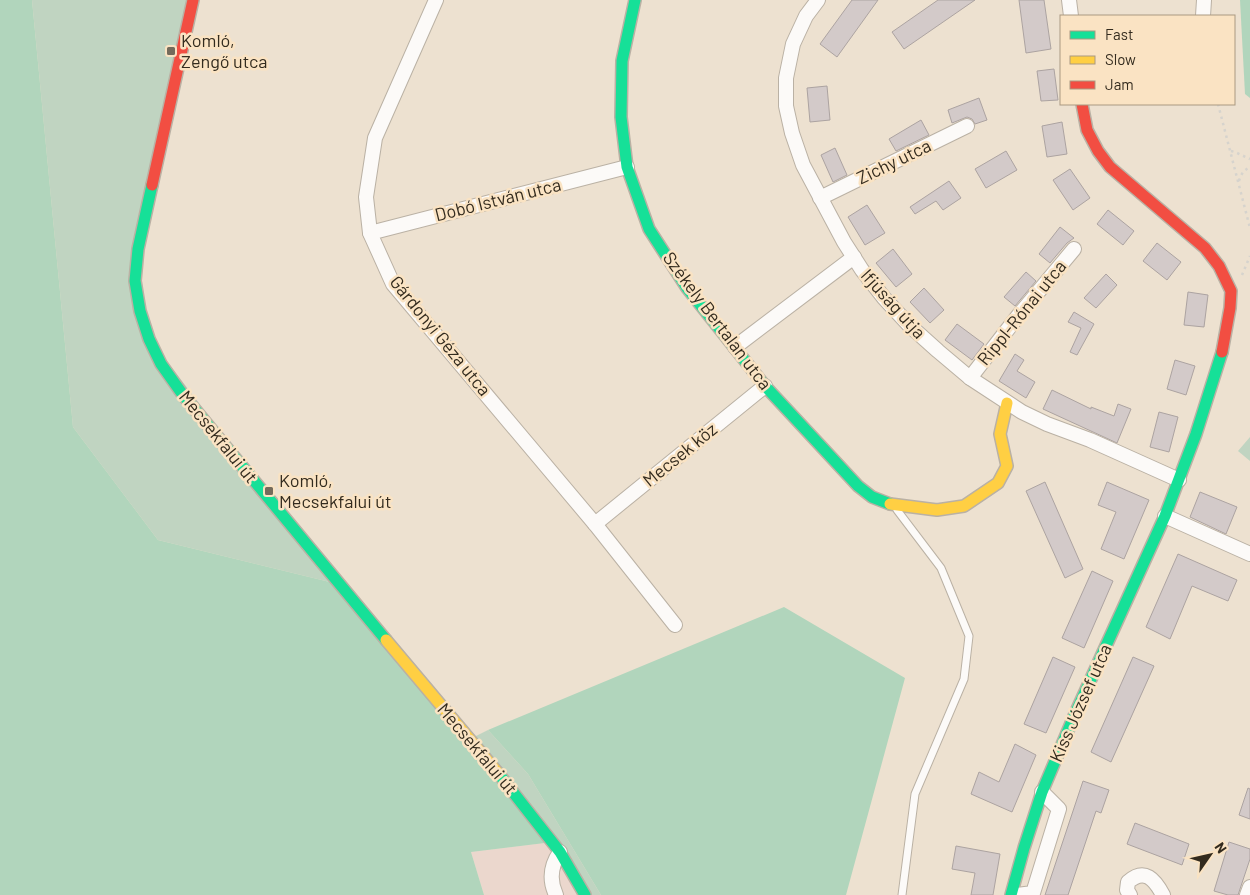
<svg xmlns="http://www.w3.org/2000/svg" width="1250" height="895" font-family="Barlow,sans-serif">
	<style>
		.commercial { fill: #ebd7cd }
		.green { fill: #c0d4c1 }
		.forest { fill: #b1d5bc }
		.building { fill: #d3cac9; stroke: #aca3a1 }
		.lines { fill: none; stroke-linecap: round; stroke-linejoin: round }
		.lane-casing { stroke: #bab1a4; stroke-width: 9 }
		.street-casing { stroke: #bab1a4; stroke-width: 16 }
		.fast-casing { stroke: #bab1a4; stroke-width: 14 }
		.slow-casing { stroke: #bab1a4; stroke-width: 14 }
		.jam-casing { stroke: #bab1a4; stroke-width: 14 }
		.path { stroke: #d6d3cd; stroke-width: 2.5; stroke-dasharray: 2.5 4; stroke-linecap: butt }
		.lane { stroke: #fcfaf8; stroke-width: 7 }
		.street { stroke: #fcfaf8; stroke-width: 14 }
		.fast { stroke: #16e098; stroke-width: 11 }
		.slow { stroke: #ffcf43; stroke-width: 11 }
		.jam { stroke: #f24e42; stroke-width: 11 }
		.poi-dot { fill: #746b5c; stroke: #fae3c3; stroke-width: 2 }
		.labels { text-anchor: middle; stroke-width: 5; stroke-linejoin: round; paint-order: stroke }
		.poi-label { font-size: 18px; fill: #332b1e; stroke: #fae3c3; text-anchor: start }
		.street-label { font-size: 18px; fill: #332b1e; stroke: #fae3c3 }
	</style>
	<rect width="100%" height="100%" fill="#ede1d0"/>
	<path class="commercial" d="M 553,842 L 585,895 L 484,895 L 471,852 Z"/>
	<g class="green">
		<path d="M 32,0 L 193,0 L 138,249 L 149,338 L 338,584 L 158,540 L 73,427 Z"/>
		<path d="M 1250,437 L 1250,461 L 1238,451 Z"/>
		<path d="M 488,730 L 528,774 L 601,895 L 585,895 L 470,739 Z"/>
	</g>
	<g class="forest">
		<path d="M 0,0 L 32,0 L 73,427 L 158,540 L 338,584 L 553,842 L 471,852 L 484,895 L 0,895 Z"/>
		<path d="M 1240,0 L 1250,0 L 1250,98 L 1245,94 Z"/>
		<path d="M 784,607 L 905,678 L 846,895 L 601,895 L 528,774 L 488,730 Z"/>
	</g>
	<g class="building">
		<path d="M 852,0 L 878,0 L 837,57 L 820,44 Z"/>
		<path d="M 938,0 L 975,0 L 904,49 L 892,32 Z"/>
		<path d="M 1019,0 L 1044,0 L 1051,49 L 1026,53 Z"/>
		<path d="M 1054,69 L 1058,100 L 1041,101 L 1037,71 Z"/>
		<path d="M 827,86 L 830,120 L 810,122 L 807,88 Z"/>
		<path d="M 979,98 L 987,120 L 975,124 L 972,119 L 967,117 L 952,123 L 948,110 Z"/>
		<path d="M 921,120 L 929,135 L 896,151 L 889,139 Z"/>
		<path d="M 1062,122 L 1067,154 L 1047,157 L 1042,126 Z"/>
		<path d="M 835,148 L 847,175 L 833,182 L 821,155 Z"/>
		<path d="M 1006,151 L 1017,170 L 986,188 L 975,169 Z"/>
		<path d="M 1070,169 L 1090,198 L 1073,210 L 1053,180 Z"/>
		<path d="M 949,181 L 961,198 L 943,210 L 936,201 L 915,214 L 910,207 Z"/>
		<path d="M 867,205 L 885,233 L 865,245 L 848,217 Z"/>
		<path d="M 1108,210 L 1134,231 L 1123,245 L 1097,224 Z"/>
		<path d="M 1060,227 L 1074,238 L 1067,243 L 1050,263 L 1039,254 Z"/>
		<path d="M 1157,243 L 1181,262 L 1167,280 L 1143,261 Z"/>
		<path d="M 893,249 L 912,274 L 896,287 L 876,263 Z"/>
		<path d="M 1026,272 L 1036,281 L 1015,306 L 1004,297 Z"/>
		<path d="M 1106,274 L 1117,285 L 1096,308 L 1084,298 Z"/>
		<path d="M 924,288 L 944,310 L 930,323 L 910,302 Z"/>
		<path d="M 1188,292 L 1208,295 L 1204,327 L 1184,325 Z"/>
		<path d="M 1074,312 L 1094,324 L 1077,355 L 1070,352 L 1081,328 L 1068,322 Z"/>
		<path d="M 957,324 L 984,344 L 972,360 L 945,340 Z"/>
		<path d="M 1015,354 L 1024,360 L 1017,371 L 1035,382 L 1026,398 L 999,381 Z"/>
		<path d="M 1175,360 L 1195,366 L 1186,395 L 1167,389 Z"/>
		<path d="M 1052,390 L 1091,409 L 1091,407 L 1114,416 L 1118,404 L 1131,409 L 1117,443 L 1043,409 Z"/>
		<path d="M 1159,412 L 1178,417 L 1169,452 L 1150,447 Z"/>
		<path d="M 1045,482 L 1083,569 L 1065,578 L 1026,491 Z"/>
		<path d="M 1107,482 L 1149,500 L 1124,559 L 1101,549 L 1116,512 L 1098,505 Z"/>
		<path d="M 1200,492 L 1237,507 L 1226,534 L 1190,517 Z"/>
		<path d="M 1178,554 L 1237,580 L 1228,601 L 1192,586 L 1170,639 L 1146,627 Z"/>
		<path d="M 1092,571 L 1113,581 L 1084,648 L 1062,638 Z"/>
		<path d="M 1053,657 L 1075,667 L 1046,733 L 1024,724 Z"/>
		<path d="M 1133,657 L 1154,666 L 1111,762 L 1091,752 Z"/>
		<path d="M 1015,744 L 1036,755 L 1012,812 L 971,794 L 979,772 L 999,782 Z"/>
		<path d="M 1083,781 L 1109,790 L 1101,813 L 1096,811 L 1068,895 L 1045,895 Z"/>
		<path d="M 1248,788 L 1250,789 L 1250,819 L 1239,815 Z"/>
		<path d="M 1135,823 L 1189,844 L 1182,865 L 1127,844 Z"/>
		<path d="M 1229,842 L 1250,849 L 1250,859 L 1238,895 L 1228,895 L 1214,891 Z"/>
		<path d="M 956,846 L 1000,854 L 993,895 L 971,895 L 975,873 L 952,869 Z"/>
	</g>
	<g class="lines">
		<defs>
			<path id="lane" d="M 897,510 L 941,568 L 969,636 L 964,679 L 915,794 L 902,895"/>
			<g id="street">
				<path d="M 436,0 L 375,138 L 366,197 L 370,233 L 393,284 L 595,524 L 675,625"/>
				<path d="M 818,0 L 806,16 L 793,44 L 786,78 L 786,106 L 792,133 L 803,165 L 844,242 L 862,270 L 884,298 L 909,325 L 938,351 L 970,378 L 1022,412 L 1047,424 L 1090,440 L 1179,480"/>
				<path d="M 1069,0 L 1071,16"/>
				<path d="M 1203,16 L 1204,0"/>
				<path d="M 820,198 L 967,126"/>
				<path d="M 370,233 L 627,167"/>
				<path d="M 735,347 L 854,257"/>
				<path d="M 970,378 L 1018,316 L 1074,249"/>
				<path d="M 1165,516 L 1250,554"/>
				<path d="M 595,524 L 765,386"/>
				<path d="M 556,895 C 549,880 551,865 560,852"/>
				<path d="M 1017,895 L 1033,893 L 1059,809 L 1042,792"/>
				<path d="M 1130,895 L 1127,890 L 1128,882 C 1145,867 1155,880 1163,895"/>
				<path d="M 1247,895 L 1250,887"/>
			</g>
			<g id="fast">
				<path d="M 635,0 L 622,61 L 621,117 L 627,167 L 649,229 L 687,288 L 765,386 L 858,486 L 872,497 L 890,504"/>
				<path d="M 152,185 L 138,249 L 135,281 L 140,311 L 149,339 L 161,364 L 183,395 L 386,640"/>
				<path d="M 498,773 L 560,852 L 585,895"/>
				<path d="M 1011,895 L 1024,848 L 1042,792 L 1075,714 L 1165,516 L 1196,434 L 1222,352"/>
			</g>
			<g id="slow">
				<path d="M 890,504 L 937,510 L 964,506 L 998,483 L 1007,466 L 1000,434 L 1007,403"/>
				<path d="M 386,640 L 498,773"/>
			</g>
			<g id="jam">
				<path d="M 1082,104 L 1087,130 L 1098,151 L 1110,167 L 1205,248 L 1219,266 L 1231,291 L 1230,308 L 1222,352"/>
				<path d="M 152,185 L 193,0"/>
			</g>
		</defs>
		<use href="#lane" class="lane-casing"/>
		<use href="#street" class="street-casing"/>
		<use href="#fast" class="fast-casing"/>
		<use href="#slow" class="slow-casing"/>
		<use href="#jam" class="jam-casing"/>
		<g class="path">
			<path d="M 1218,104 L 1250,228"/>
			<path d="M 1231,151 L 1235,152 L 1250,159"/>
			<path d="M 1239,181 C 1241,174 1244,170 1250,167"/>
			<path d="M 1242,275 L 1250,256"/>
		</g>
		<use href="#lane" class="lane"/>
		<use href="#street" class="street"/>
		<use href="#fast" class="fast"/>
		<use href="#slow" class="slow"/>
		<use href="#jam" class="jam"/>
	</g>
	<g class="poi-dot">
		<rect x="166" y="46" width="10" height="10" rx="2.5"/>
		<rect x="264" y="486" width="10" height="10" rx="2.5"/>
	</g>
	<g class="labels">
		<g class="poi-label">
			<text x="181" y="47">Komló,<tspan x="181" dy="21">Zengő utca</tspan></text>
			<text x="279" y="487">Komló,<tspan x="279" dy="21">Mecsekfalui út</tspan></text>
		</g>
		<g class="street-label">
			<text transform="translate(894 162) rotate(-26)" y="6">Zichy utca</text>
			<text transform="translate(498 200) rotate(-14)" y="6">Dobó István utca</text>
			<text transform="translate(893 304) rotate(48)" y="6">Ifjúság útja</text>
			<text transform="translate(1022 313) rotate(-51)" y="6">Rippl-Rónai utca</text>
			<text transform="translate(717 321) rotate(53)" y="6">Székely Bertalan utca</text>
			<text transform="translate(440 336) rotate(51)" y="6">Gárdonyi Géza utca</text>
			<text transform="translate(218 437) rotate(51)" y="6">Mecsekfalui út</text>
			<text transform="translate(680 455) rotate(-39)" y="6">Mecsek köz</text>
			<text transform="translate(1081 703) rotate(-66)" y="6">Kiss József utca</text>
			<text transform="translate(477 749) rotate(50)" y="6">Mecsekfalui út</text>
		</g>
	</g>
	<rect x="1060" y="15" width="175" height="90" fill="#fae3c3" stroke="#aa9981"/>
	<rect x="1070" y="31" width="25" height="8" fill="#16e098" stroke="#aa9981"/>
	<text x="1105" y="40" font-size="15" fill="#332b1e">Fast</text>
	<rect x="1070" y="56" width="25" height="8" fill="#ffcf43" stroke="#aa9981"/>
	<text x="1105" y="65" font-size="15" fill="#332b1e">Slow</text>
	<rect x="1070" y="81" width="25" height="8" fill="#f24e42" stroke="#aa9981"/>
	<text x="1105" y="90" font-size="15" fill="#332b1e">Jam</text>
	<g transform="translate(1210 855) rotate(56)" stroke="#fae3c3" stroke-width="4" paint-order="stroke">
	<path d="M0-4L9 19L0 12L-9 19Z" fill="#332b1e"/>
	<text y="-8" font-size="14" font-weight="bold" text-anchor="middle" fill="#332b1e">N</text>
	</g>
</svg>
